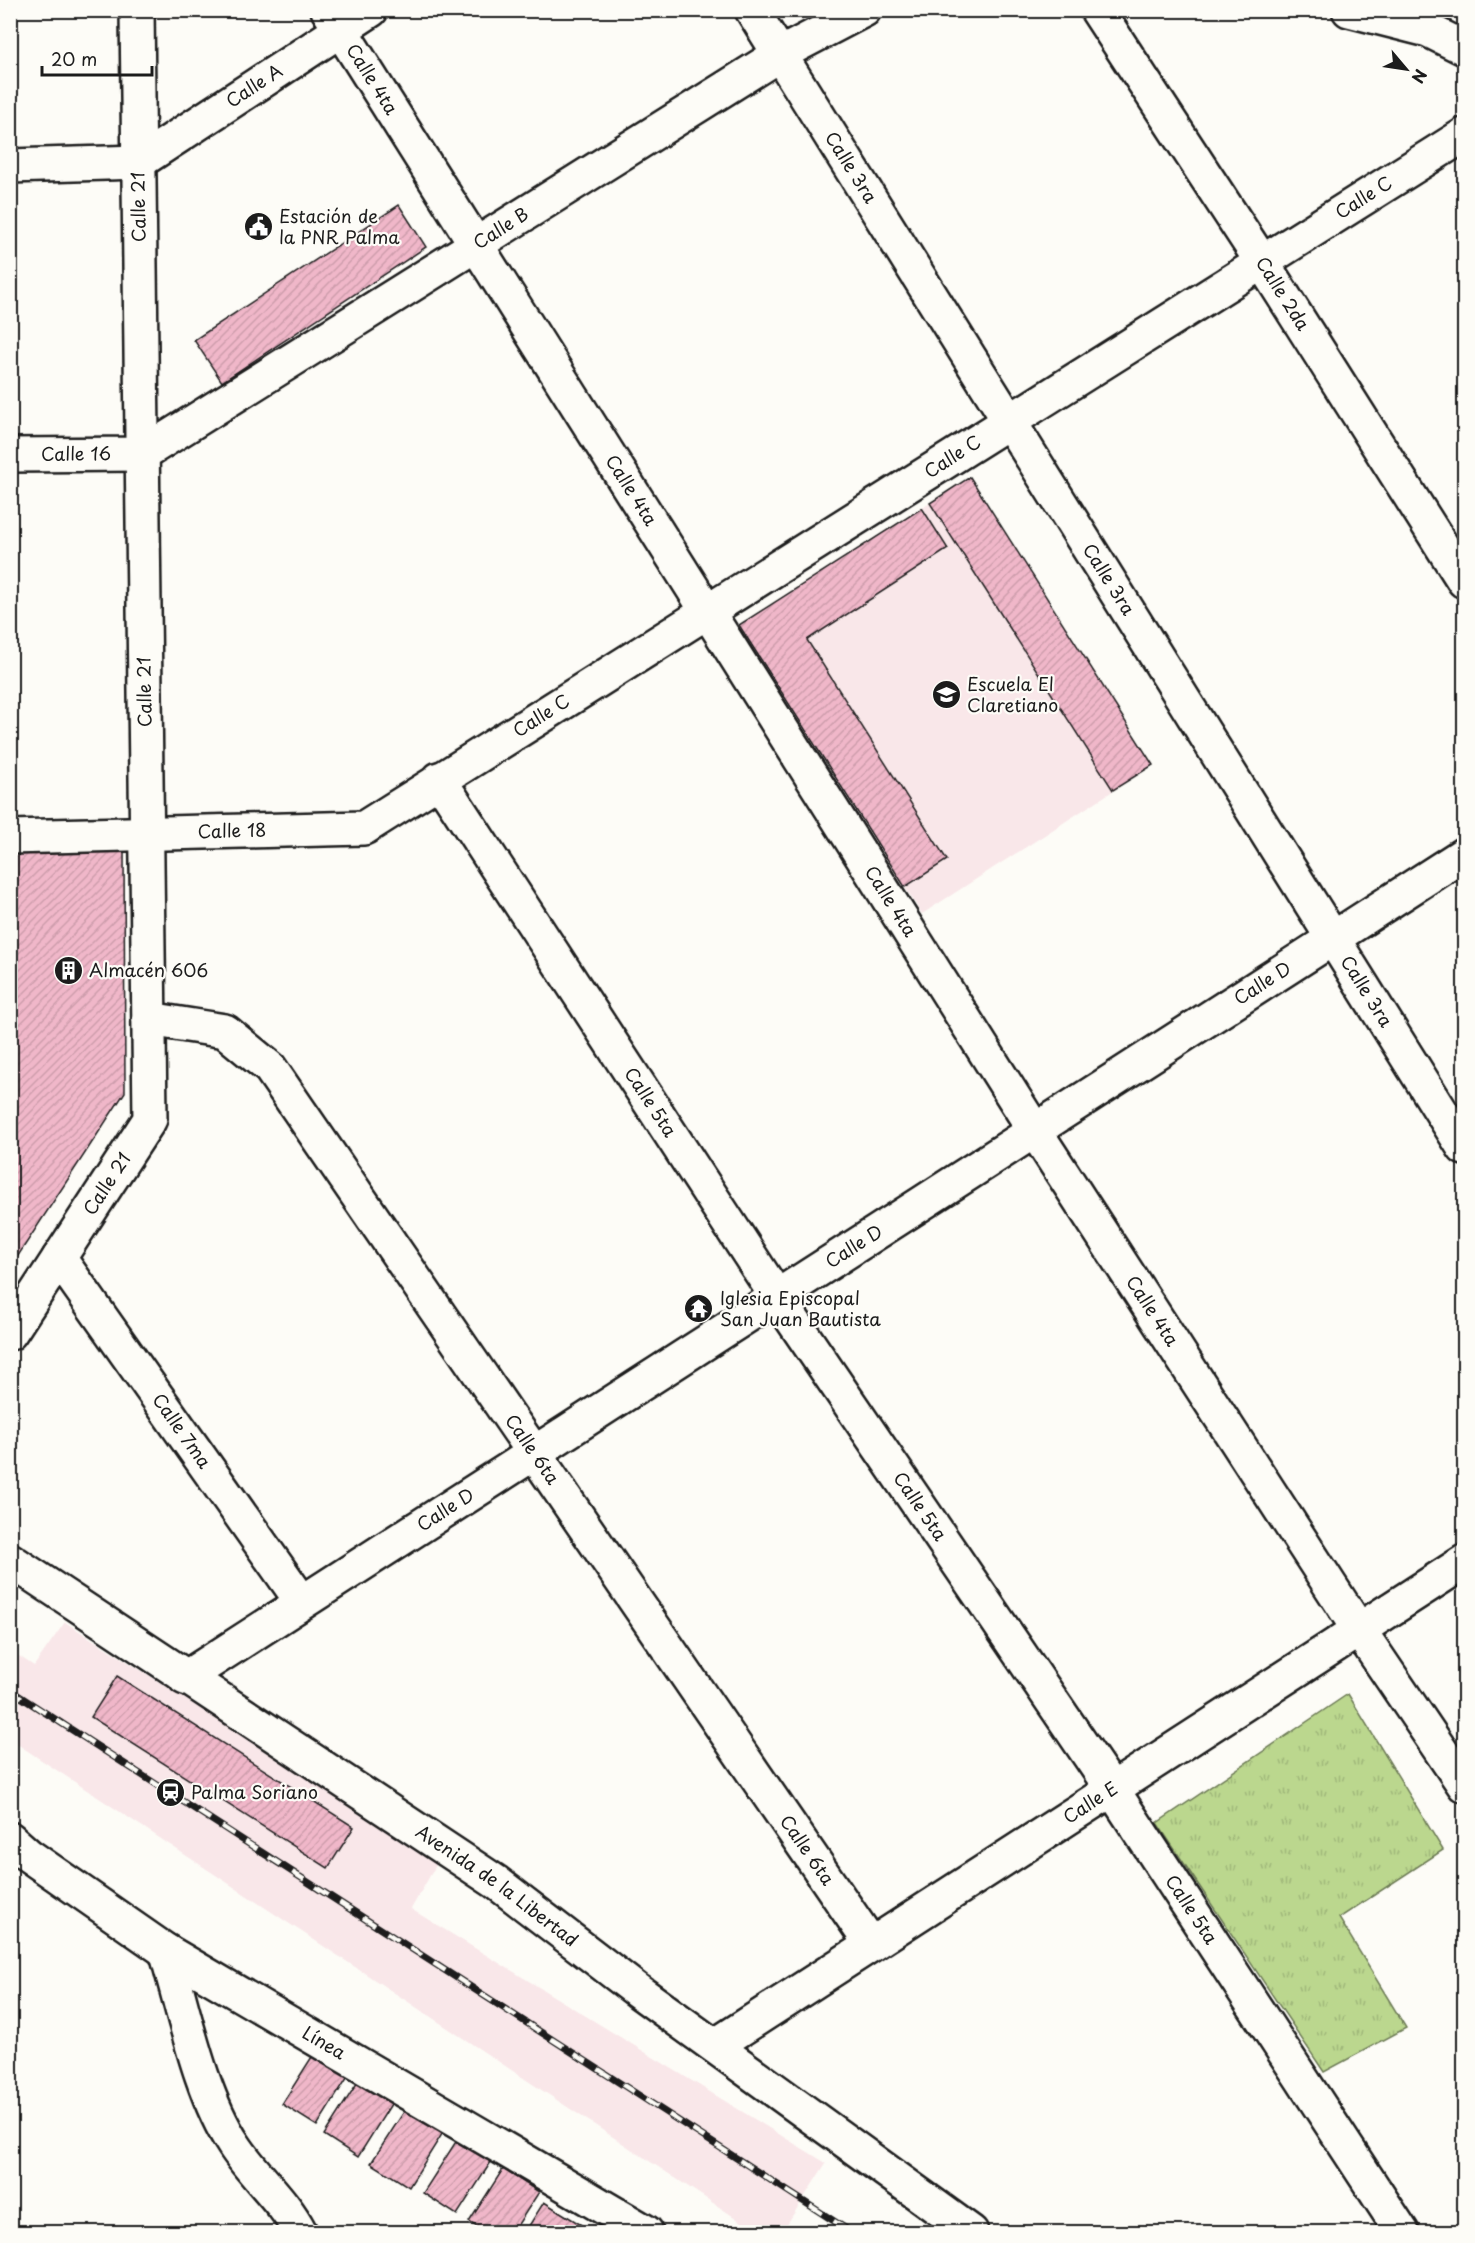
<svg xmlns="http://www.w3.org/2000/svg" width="1475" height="2243" font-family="'Playpen Sans',sans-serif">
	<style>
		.built { fill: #f9e7e9 }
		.grass { fill: url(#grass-tufts); stroke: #6c7a55; stroke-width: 1.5 }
		.building { fill: url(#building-hatch); stroke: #1c1c1c; stroke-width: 1.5 }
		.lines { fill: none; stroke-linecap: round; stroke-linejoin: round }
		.minor-casing { stroke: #1c1c1c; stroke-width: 38 }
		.major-casing { stroke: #1c1c1c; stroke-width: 38 }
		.minor { stroke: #fdfcf7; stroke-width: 33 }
		.major { stroke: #fdfcf7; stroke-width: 33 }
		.rail-casing { stroke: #1c1c1c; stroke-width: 7 }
		.rail { stroke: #fdfcf7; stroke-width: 4.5; stroke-dasharray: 14; stroke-linecap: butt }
		.labels { text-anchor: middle; stroke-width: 4.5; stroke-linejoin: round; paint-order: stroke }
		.street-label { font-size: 18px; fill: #1c1c1c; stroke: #fdfcf7 }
		.poi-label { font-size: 18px; fill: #1c1c1c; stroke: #fdfcf7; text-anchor: start }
	</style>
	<defs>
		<pattern id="grass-tufts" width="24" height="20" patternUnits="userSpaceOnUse" patternTransform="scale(1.5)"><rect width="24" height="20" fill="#bbd78e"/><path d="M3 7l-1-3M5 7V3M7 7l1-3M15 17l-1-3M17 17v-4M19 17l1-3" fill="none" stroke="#a0b87a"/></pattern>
		<pattern id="building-hatch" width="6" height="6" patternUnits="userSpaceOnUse" patternTransform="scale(1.5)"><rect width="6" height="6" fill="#f0b7c9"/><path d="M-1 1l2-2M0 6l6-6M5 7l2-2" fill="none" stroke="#cd9dac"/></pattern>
	</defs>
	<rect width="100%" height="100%" fill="#fdfcf7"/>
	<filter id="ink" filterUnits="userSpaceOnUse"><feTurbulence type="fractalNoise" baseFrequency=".0167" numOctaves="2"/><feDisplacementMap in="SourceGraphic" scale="12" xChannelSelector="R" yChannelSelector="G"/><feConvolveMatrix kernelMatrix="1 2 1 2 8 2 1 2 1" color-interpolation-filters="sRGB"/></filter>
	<g filter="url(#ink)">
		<g class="built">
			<path d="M 970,477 L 1153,765 L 922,914 L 739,625 Z"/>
			<path d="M 65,1622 L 439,1860 L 411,1909 L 826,2163 L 782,2232 L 757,2232 L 11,1740 L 10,1650 L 34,1666 Z"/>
		</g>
		<path class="grass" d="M 1348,1694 L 1443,1850 L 1339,1918 L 1406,2028 L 1324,2072 L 1157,1823 Z"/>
		<g class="building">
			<path d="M 399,205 L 426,247 L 222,382 L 194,340 Z"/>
			<path d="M 970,477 L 1153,765 L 1113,790 L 930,503 Z"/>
			<path d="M 922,508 L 948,549 L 807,640 L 947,860 L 905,887 L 739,625 Z"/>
			<path d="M 124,850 L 125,1092 L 10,1268 L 10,851 Z"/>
			<path d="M 117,1676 L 354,1827 L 328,1868 L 91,1717 Z"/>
			<path d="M 315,2052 L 349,2075 L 317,2126 L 282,2104 Z"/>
			<path d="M 359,2080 L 393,2101 L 358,2157 L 324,2135 Z"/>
			<path d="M 407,2107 L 444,2131 L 409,2187 L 371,2163 Z"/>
			<path d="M 457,2140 L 491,2162 L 457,2215 L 423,2193 Z"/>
			<path d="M 503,2169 L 539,2192 L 513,2232 L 485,2232 L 469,2222 Z"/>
			<path d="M 544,2202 L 583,2226 L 578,2232 L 525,2232 Z"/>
		</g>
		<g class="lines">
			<defs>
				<g id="minor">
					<path id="s1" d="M 328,10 L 1035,1131 L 1359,1630 L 1464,1785"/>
					<path id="s2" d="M 752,10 L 1464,1148"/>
					<path id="s3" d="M 1097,10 L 1262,262 L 1464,581"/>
					<path d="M 1349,10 L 1428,30 L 1464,48"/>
					<path id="s4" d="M 10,166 L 139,162 L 371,10"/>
					<path id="s5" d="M 10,455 L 142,454 L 780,54 L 864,10"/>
					<path id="s6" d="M 439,779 L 777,1297 L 1112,1789 L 1402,2232"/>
					<path id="s7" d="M 10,837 L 364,828 L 1464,135"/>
					<path id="s8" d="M 149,1019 L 225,1031 L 270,1068 L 871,1944"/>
					<path id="s9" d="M 59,1258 L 302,1602"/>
					<path id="s10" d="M 10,1333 L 150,1119 L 137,10"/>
					<path id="s11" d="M 185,1678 L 1464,854"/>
					<path id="s12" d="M 10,1839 L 28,1855 L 166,1951 L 646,2232"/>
					<path d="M 166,1951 C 184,2011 200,2094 234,2145 C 254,2176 283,2199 300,2232"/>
					<path id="s13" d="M 716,2045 L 1464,1562"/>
				</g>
				<g id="major">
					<path id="s14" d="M 10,1560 L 496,1882 L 638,1991 L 971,2232"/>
				</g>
			</defs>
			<use href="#minor" class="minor-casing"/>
			<use href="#major" class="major-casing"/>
			<use href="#minor" class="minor"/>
			<use href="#major" class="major"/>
			<defs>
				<path id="rail" d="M 10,1690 L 851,2232"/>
			</defs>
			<use href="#rail" class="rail-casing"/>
			<use href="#rail" class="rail"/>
		</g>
	</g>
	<defs>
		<symbol id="civic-disc" viewBox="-11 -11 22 22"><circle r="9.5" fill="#1c1c1c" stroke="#fdfcf7"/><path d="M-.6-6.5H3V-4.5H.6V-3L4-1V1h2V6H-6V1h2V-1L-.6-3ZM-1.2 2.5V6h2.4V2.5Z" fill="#fff"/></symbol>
		<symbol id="school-disc" viewBox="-11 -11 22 22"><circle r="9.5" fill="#1c1c1c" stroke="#fdfcf7"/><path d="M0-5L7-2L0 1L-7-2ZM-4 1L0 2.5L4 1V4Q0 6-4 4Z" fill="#fff"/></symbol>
		<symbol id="building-disc" viewBox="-11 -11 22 22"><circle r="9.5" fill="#1c1c1c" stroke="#fdfcf7"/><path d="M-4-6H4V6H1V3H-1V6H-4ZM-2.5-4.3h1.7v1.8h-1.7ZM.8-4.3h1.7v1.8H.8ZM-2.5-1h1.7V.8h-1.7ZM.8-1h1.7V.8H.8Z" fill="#fff"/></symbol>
		<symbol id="temple-disc" viewBox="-11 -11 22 22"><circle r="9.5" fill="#1c1c1c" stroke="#fdfcf7"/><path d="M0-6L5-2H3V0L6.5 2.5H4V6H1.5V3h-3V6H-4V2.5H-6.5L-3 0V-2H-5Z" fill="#fff"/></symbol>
		<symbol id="station-disc" viewBox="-11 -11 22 22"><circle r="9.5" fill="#1c1c1c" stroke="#fdfcf7"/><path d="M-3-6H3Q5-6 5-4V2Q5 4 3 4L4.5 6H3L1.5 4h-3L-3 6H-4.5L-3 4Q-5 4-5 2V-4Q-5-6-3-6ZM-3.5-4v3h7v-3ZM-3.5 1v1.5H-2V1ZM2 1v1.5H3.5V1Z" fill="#fff"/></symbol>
	</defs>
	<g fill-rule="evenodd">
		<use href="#civic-disc" x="242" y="210" width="33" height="33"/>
		<use href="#school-disc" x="930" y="678" width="33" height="33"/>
		<use href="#building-disc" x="52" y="954" width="33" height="33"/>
		<use href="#temple-disc" x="682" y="1292" width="33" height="33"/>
		<use href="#station-disc" x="154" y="1776" width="33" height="33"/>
	</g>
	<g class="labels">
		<g class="street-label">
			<text dy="6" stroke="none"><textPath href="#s1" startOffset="82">Calle 4ta</textPath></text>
			<text dy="6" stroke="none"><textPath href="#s4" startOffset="267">Calle A</textPath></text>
			<text dy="6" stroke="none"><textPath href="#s2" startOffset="186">Calle 3ra</textPath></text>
			<text dy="6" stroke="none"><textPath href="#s7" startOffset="1536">Calle C</textPath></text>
			<text transform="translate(139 207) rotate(-91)" y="6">Calle 21</text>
			<text dy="6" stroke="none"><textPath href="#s5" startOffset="556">Calle B</textPath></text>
			<text dy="6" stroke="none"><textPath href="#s3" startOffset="339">Calle 2da</textPath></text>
			<text dy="6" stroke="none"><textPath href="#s5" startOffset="66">Calle 16</textPath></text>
			<text dy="6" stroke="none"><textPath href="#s7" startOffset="1050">Calle C</textPath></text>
			<text dy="6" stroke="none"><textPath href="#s1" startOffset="568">Calle 4ta</textPath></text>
			<text dy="6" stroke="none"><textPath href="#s2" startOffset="672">Calle 3ra</textPath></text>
			<text transform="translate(145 692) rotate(-91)" y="6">Calle 21</text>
			<text dy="6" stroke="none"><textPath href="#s7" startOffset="564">Calle C</textPath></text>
			<text dy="6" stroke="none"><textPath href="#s7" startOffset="222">Calle 18</textPath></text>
			<text dy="6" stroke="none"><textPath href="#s1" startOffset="1054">Calle 4ta</textPath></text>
			<text dy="6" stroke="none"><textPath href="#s11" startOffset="1282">Calle D</textPath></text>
			<text dy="6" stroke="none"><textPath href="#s2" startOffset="1158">Calle 3ra</textPath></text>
			<text dy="6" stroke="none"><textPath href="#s6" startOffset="386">Calle 5ta</textPath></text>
			<text dy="6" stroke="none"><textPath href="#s10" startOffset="178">Calle 21</textPath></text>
			<text dy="6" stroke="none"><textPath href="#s11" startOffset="796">Calle D</textPath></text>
			<text dy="6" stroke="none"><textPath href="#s1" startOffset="1540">Calle 4ta</textPath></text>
			<text dy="6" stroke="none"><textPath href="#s9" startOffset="212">Calle 7ma</textPath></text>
			<text dy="6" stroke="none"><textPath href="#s8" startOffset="598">Calle 6ta</textPath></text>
			<text dy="6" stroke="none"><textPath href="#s6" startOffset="872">Calle 5ta</textPath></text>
			<text dy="6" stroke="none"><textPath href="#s11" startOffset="310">Calle D</textPath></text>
			<text dy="6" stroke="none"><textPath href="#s13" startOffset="446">Calle E</textPath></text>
			<text dy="6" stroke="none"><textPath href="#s8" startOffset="1084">Calle 6ta</textPath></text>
			<text dy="6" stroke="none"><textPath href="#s14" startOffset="586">Avenida de la Libertad</textPath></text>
			<text dy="6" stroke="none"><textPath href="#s6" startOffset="1358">Calle 5ta</textPath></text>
			<text dy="6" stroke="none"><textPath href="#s12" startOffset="375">Línea</textPath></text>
		</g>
		<g class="poi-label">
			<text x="279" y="223">Estación de<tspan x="279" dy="21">la PNR Palma</tspan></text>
			<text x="967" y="691">Escuela El<tspan x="967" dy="21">Claretiano</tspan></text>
			<text x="89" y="977">Almacén 606</text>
			<text x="720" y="1305">Iglesia Episcopal<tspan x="720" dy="21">San Juan Bautista</tspan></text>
			<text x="191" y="1799">Palma Soriano</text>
		</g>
	</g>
	<rect width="1475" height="2243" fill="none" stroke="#fdfcf7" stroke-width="36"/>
	<rect x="18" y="18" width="1439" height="2207" fill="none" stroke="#1c1c1c" stroke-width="2" filter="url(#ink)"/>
	<g transform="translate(1406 69) rotate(119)" stroke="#fdfcf7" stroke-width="4.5" paint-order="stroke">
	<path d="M0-4.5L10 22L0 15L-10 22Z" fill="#1c1c1c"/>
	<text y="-9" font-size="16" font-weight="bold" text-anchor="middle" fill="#1c1c1c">N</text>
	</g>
	<path d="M42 66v9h110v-9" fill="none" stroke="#1c1c1c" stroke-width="3"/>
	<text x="51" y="66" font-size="18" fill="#1c1c1c" stroke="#fdfcf7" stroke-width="4.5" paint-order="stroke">20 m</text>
</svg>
